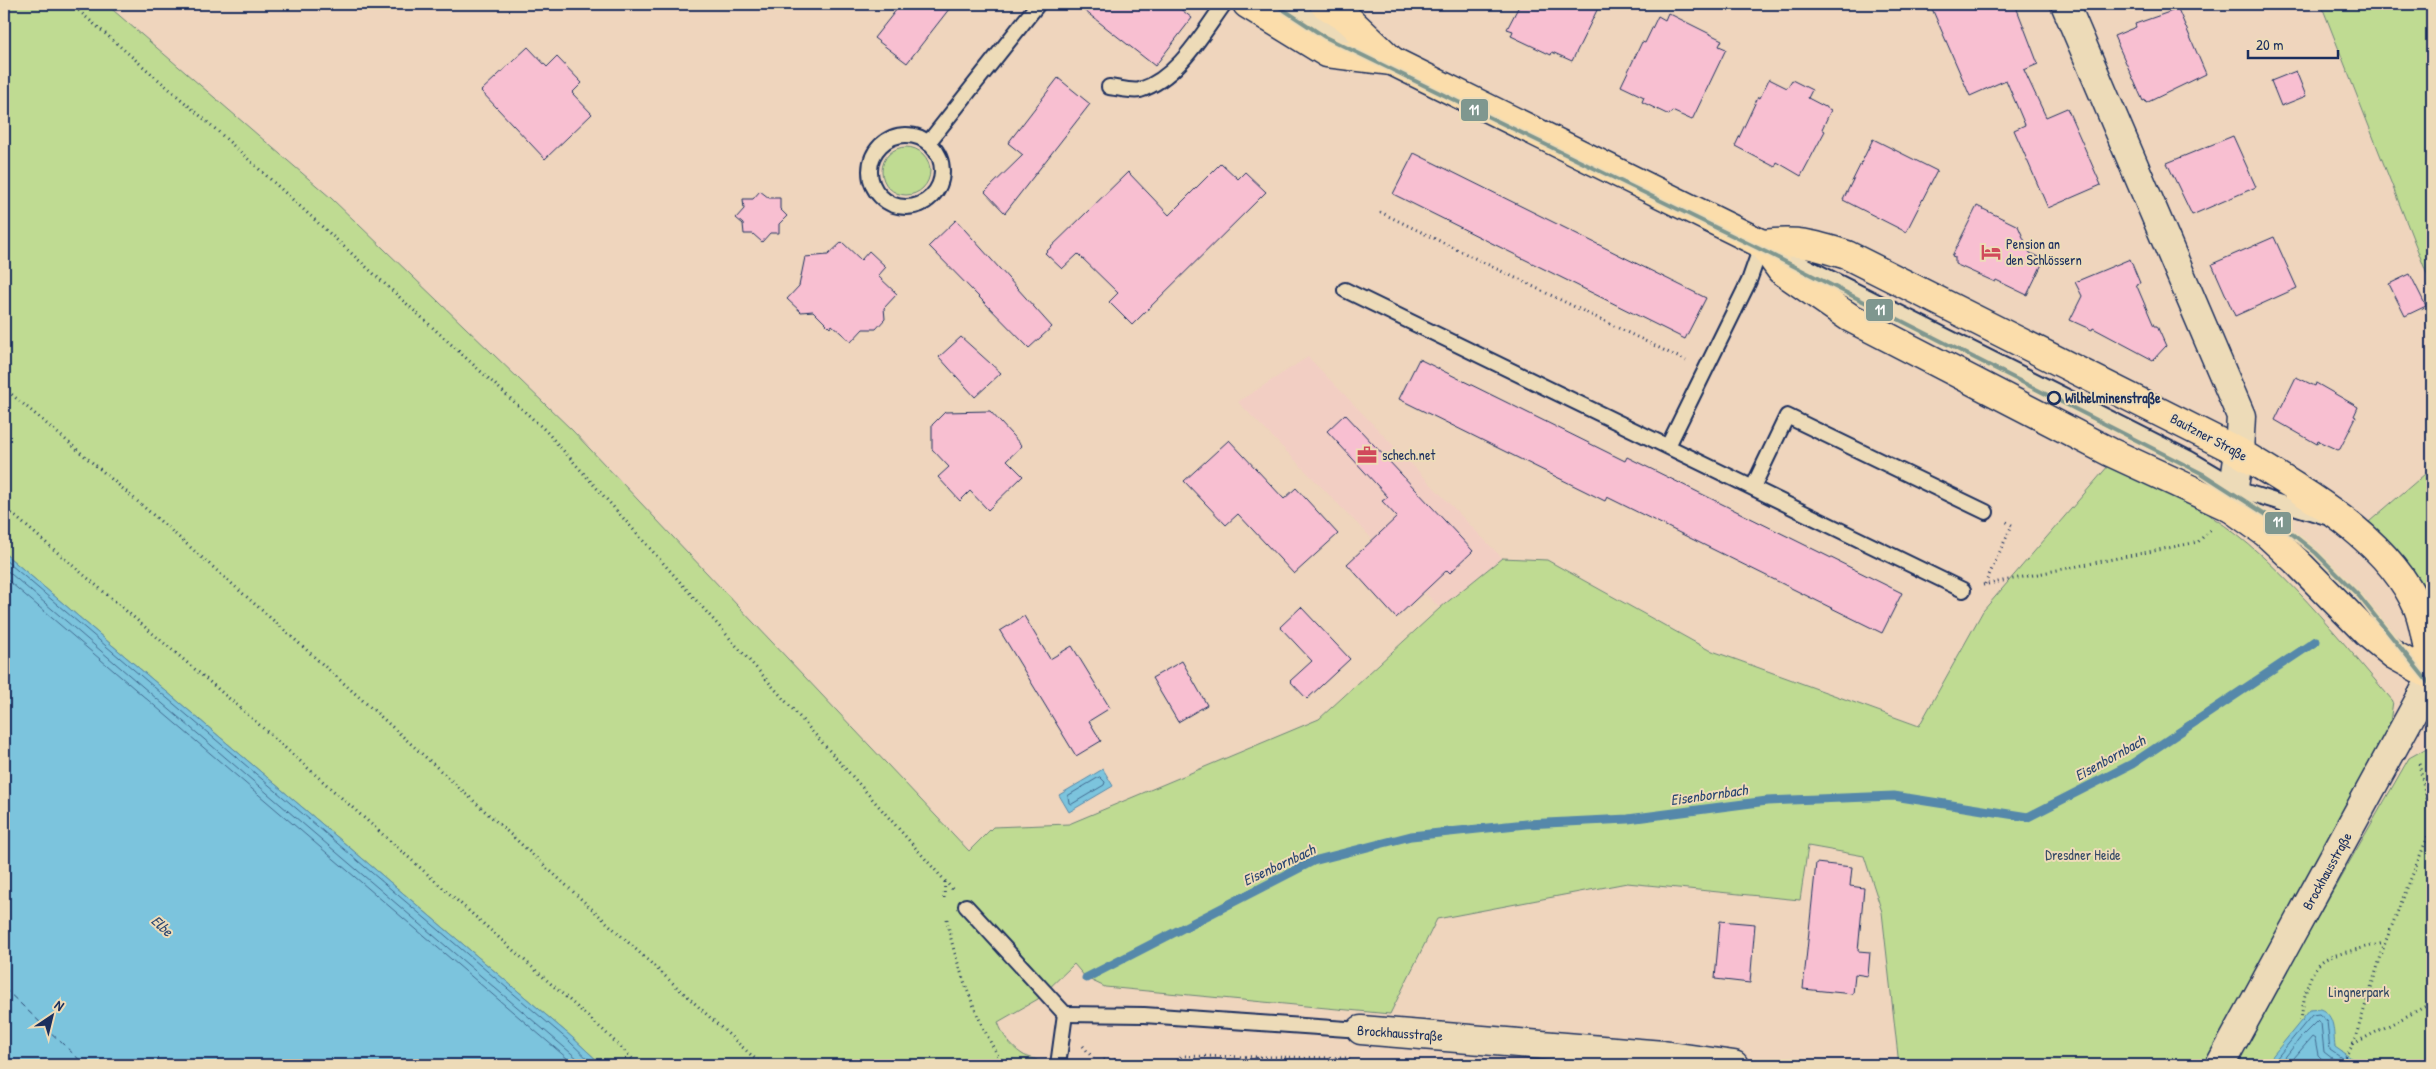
<svg xmlns="http://www.w3.org/2000/svg" width="2436" height="1069" font-family="'Patrick Hand',sans-serif">
	<style>
		.built { fill: #f2cec3 }
		.green { fill: #bfdb92; stroke: #6d8578 }
		.water { fill: #7cc4dd; stroke: #58a }
		.lines { fill: none; stroke-linecap: round; stroke-linejoin: round }
		.shore { stroke: #426b91; stroke-width: 1 }
		.stream { stroke: #58a; stroke-width: 9 }
		.ferry { stroke: #2a4571; stroke-width: 1; stroke-dasharray: 6 5; stroke-linecap: butt }
		.building { fill: #f8bfd1; stroke: #1b2f5e }
		.service-casing { stroke: #1b2f5e; stroke-width: 18 }
		.minor-casing { stroke: #1b2f5e; stroke-width: 31 }
		.primary-casing { stroke: #1b2f5e; stroke-width: 31 }
		.path { stroke: #1b2f5e; stroke-width: 3; stroke-dasharray: 1 4; stroke-linecap: butt }
		.service { stroke: #eddbb8; stroke-width: 14 }
		.minor { stroke: #eddbb8; stroke-width: 28 }
		.primary { stroke: #fbddab; stroke-width: 28 }
		.tram-1-casing { stroke: #eddbb8; stroke-width: 8 }
		.tram-1 { stroke: #7f978f; stroke-width: 4 }
		.stop-dot { fill: #eddbb8; stroke: #1b2f5e; stroke-width: 2.5 }
		.labels { text-anchor: middle; stroke-width: 4; stroke-linejoin: round; paint-order: stroke }
		.poi-label { font-size: 14px; fill: #1b2f5e; stroke: #eddbb8; text-anchor: start }
		.stop-label { font-size: 14px; font-weight: bold; fill: #1b2f5e; stroke: #eddbb8; text-anchor: start }
		.street-label { font-size: 14px; fill: #1b2f5e; stroke: #eddbb8 }
		.park-label { font-size: 14px; fill: #344966; stroke: #eddbb8 }
		.water-label { font-size: 15px; font-style: italic; fill: #2a4571; stroke: #eddbb8 }
		.line-badge { stroke: #eddbb8; stroke-width: 2 }
		.badge-label { font-size: 14px; text-anchor: middle; font-weight: bold; fill: #fff }
	</style>
	<rect width="100%" height="100%" fill="#efd5bd"/>
	<filter id="ink" filterUnits="userSpaceOnUse"><feTurbulence type="fractalNoise" baseFrequency=".02" numOctaves="2"/><feDisplacementMap in="SourceGraphic" scale="10" xChannelSelector="R" yChannelSelector="G"/><feConvolveMatrix kernelMatrix="1 2 1 2 8 2 1 2 1" color-interpolation-filters="sRGB"/></filter>
	<g filter="url(#ink)">
		<path class="built" d="M 1308,357 L 1502,558 L 1440,608 L 1238,402 Z"/>
		<g class="green">
			<path d="M 4,4 L 106,4 L 331,198 L 573,431 L 969,851 L 993,827 L 1069,824 L 1319,719 L 1440,608 L 1502,558 L 1547,560 L 1707,649 L 1919,726 L 1983,611 L 2109,465 C 2143,482 2180,497 2212,517 C 2279,560 2340,640 2393,701 L 2388,737 L 2205,1065 L 1899,1065 L 1882,912 L 1864,856 L 1808,846 L 1800,900 L 1627,883 L 1437,919 L 1390,1014 L 1105,987 L 1086,978 L 1074,964 L 1038,999 L 998,1022 C 1002,1034 1010,1046 1022,1054 C 1029,1059 1037,1057 1042,1065 L 602,1065 L 573,1038 L 4,553 Z"/>
			<path d="M 2321,4 L 2432,4 L 2432,287 Z"/>
			<circle cx="906" cy="171" r="24"/>
			<path d="M 2432,468 L 2432,618 L 2356,533 Z"/>
			<path d="M 2432,745 L 2432,1065 L 2233,1065 L 2409,758 Z"/>
		</g>
		<g class="water">
			<path d="M 4,553 L 573,1038 L 602,1065 L 4,1065 Z"/>
			<path d="M 1103,769 L 1113,786 L 1069,812 L 1059,795 Z"/>
			<path d="M 2320,1009 C 2336,1015 2333,1033 2335,1047 L 2361,1065 L 2265,1065 L 2310,1010 Z"/>
		</g>
		<g class="lines">
			<g class="shore">
				<path d="M 4,559 L 569,1041 L 594,1065"/>
				<path d="M 4,568 L 585,1065"/>
				<path d="M 4,577 L 575,1065"/>
				<path d="M 1100,777 L 1105,782 L 1104,785 L 1072,804 L 1069,803 L 1068,796 Z"/>
				<path d="M 2271,1065 L 2312,1015 L 2319,1014 L 2327,1021 L 2330,1050 L 2352,1065"/>
				<path d="M 2279,1065 L 2301,1037 L 2318,1020 L 2321,1023 L 2324,1052 L 2341,1065"/>
				<path d="M 2288,1065 L 2312,1037 L 2315,1039 L 2318,1055 L 2328,1065"/>
			</g>
			<path class="stream" d="M 1086,978 L 1313,861 L 1411,836 L 1526,824 L 1628,819 L 1767,801 L 1894,796 L 2028,817 L 2132,764 L 2316,641"/>
			<path class="ferry" d="M 4,988 L 85,1065"/>
		</g>
		<g class="building">
			<path d="M 901,4 L 953,4 L 907,63 L 874,38 Z"/>
			<path d="M 1076,4 L 1174,4 L 1192,18 L 1155,66 Z"/>
			<path d="M 1520,4 L 1600,4 L 1572,61 L 1552,52 L 1551,55 L 1511,36 L 1513,31 L 1507,29 Z"/>
			<path d="M 1930,4 L 2015,4 L 2038,64 L 2024,70 L 2046,117 L 2067,108 L 2101,185 L 2048,208 L 2014,130 L 2025,125 L 2006,80 L 1970,96 Z"/>
			<path d="M 2178,9 L 2206,74 L 2146,103 L 2145,100 L 2143,101 L 2114,36 L 2136,27 L 2135,24 Z"/>
			<path d="M 1668,13 L 1722,40 L 1719,46 L 1726,49 L 1692,120 L 1672,111 L 1669,115 L 1642,102 L 1644,97 L 1621,86 L 1642,42 L 1645,43 L 1658,16 L 1665,20 Z"/>
			<path d="M 528,47 L 547,67 L 557,57 L 582,83 L 572,93 L 592,114 L 545,159 L 481,91 Z"/>
			<path d="M 2296,71 L 2306,96 L 2281,106 L 2271,81 Z"/>
			<path d="M 1058,78 L 1090,104 L 1005,213 L 985,192 L 1023,155 L 1008,143 Z"/>
			<path d="M 1769,79 L 1787,88 L 1792,80 L 1812,90 L 1808,98 L 1831,110 L 1822,129 L 1825,131 L 1801,176 L 1777,162 L 1775,167 L 1735,146 L 1758,97 L 1760,98 Z"/>
			<path d="M 2233,136 L 2256,187 L 2192,215 L 2167,163 Z"/>
			<path d="M 1873,139 L 1937,171 L 1906,232 L 1843,200 Z"/>
			<path d="M 1414,153 L 1706,298 L 1685,339 L 1393,194 Z"/>
			<path d="M 1221,163 L 1238,179 L 1245,172 L 1266,192 L 1132,325 L 1109,302 L 1118,293 L 1078,254 L 1062,269 L 1045,253 L 1128,172 L 1169,215 Z"/>
			<path d="M 760,191 L 769,198 L 780,198 L 780,209 L 787,216 L 779,224 L 779,233 L 770,233 L 762,242 L 753,234 L 744,234 L 743,224 L 736,218 L 744,209 L 743,199 L 753,199 Z"/>
			<path d="M 1977,206 L 2018,226 L 2030,253 L 2044,260 L 2027,295 L 1996,280 L 1995,282 L 1955,264 L 1955,257 L 1952,256 Z"/>
			<path d="M 956,220 L 1052,327 L 1029,348 L 929,246 Z"/>
			<path d="M 2274,237 L 2297,288 L 2235,316 L 2212,264 Z"/>
			<path d="M 842,242 L 861,260 L 869,251 L 886,267 L 878,276 L 897,294 L 884,308 L 885,319 L 876,329 L 863,329 L 851,342 L 832,325 L 830,328 L 813,311 L 801,312 L 787,299 L 799,286 L 805,257 L 828,255 Z"/>
			<path d="M 2130,259 L 2140,283 L 2136,284 L 2154,326 L 2157,326 L 2166,346 L 2153,360 L 2093,328 L 2092,330 L 2070,320 L 2082,296 L 2075,282 Z"/>
			<path d="M 2410,274 L 2426,306 L 2405,316 L 2389,284 Z"/>
			<path d="M 961,337 L 1001,373 L 975,397 L 939,357 Z"/>
			<path d="M 1419,359 L 1625,461 L 1627,457 L 1902,593 L 1882,633 L 1607,497 L 1605,501 L 1399,399 Z"/>
			<path d="M 2296,377 L 2315,386 L 2316,383 L 2358,407 L 2354,416 L 2356,417 L 2340,449 L 2338,450 L 2318,441 L 2317,444 L 2275,420 Z"/>
			<path d="M 990,411 L 1022,446 L 1007,460 L 1023,476 L 988,510 L 970,491 L 960,501 L 938,477 L 949,467 L 932,449 L 932,425 L 945,412 Z"/>
			<path d="M 1345,414 L 1473,551 L 1450,573 L 1447,570 L 1396,618 L 1347,564 L 1397,517 L 1382,501 L 1388,497 L 1327,431 Z"/>
			<path d="M 1229,440 L 1284,499 L 1296,488 L 1338,534 L 1294,574 L 1238,514 L 1226,525 L 1184,481 Z"/>
			<path d="M 1301,607 L 1350,659 L 1307,699 L 1290,681 L 1312,661 L 1280,627 Z"/>
			<path d="M 1024,616 L 1050,659 L 1072,646 L 1110,708 L 1089,721 L 1101,741 L 1076,756 L 1000,631 Z"/>
			<path d="M 1182,661 L 1207,705 L 1178,722 L 1152,678 Z"/>
			<path d="M 1816,863 L 1852,867 L 1850,886 L 1864,888 L 1858,951 L 1870,952 L 1868,976 L 1855,974 L 1853,994 L 1803,989 Z"/>
			<path d="M 1720,921 L 1755,924 L 1750,983 L 1715,979 Z"/>
		</g>
		<g class="lines">
			<defs>
				<g id="service">
					<path d="M 1289,4 L 1325,27 L 1366,48"/>
					<path d="M 1109,87 C 1118,88 1132,92 1140,90 C 1178,78 1202,34 1224,4"/>
					<circle cx="906" cy="171" r="36"/>
					<path d="M 928,143 L 1038,4"/>
					<path d="M 1345,290 L 1963,590"/>
					<path d="M 1668,446 L 1749,281 L 1762,244 L 2123,425 L 2190,459 L 2246,492 L 2326,517"/>
					<path d="M 1753,487 L 1787,416 L 1986,512"/>
					<path d="M 966,906 L 1065,1014"/>
					<path d="M 1065,1014 L 1144,1015 L 1361,1030"/>
					<path d="M 1058,1065 L 1065,1014"/>
				</g>
				<g id="minor">
					<path d="M 2065,4 L 2241,416 L 2239,452 L 2231,508"/>
					<path d="M 1361,1030 L 1663,1055 L 1734,1065"/>
					<path d="M 2220,1065 L 2432,677"/>
				</g>
				<g id="primary">
					<path d="M 1247,4 L 1327,53 L 1392,61 L 1762,244 L 1781,270 L 1849,317 L 2110,452 L 2231,508 L 2266,533 L 2296,561 L 2367,633 L 2394,655 L 2432,676"/>
					<path d="M 1324,4 L 1348,19 L 1392,61"/>
					<path d="M 1762,244 C 1799,240 1812,244 1847,255 L 2239,452 C 2302,492 2387,536 2418,608 C 2426,628 2428,654 2432,676"/>
				</g>
			</defs>
			<use href="#service" class="service-casing"/>
			<use href="#minor" class="minor-casing"/>
			<use href="#primary" class="primary-casing"/>
			<g class="path">
				<path d="M 71,4 L 212,126 L 546,431 L 953,890"/>
				<path d="M 1380,212 L 1686,361"/>
				<path d="M 4,388 C 264,605 512,836 762,1065"/>
				<path d="M 4,507 L 238,706 L 603,1030 L 639,1065"/>
				<path d="M 1985,584 L 2012,525 L 2005,521"/>
				<path d="M 1983,585 L 2198,542 L 2210,530"/>
				<path d="M 944,898 L 945,881"/>
				<path d="M 947,919 C 953,960 981,1031 1004,1065"/>
				<path d="M 2301,1021 C 2303,1003 2307,971 2324,960 C 2333,954 2372,946 2384,943"/>
				<path d="M 2353,1044 L 2432,1003"/>
				<path d="M 1083,1046 L 1097,1063"/>
				<path d="M 1256,1057 L 1257,1065"/>
				<path d="M 1177,1061 L 1182,1056 L 1350,1058"/>
				<path d="M 1095,1065 C 1104,1058 1115,1057 1124,1065"/>
				<path d="M 1348,1065 L 1349,1058"/>
				<path d="M 2339,1065 L 2353,1045 L 2385,943 L 2432,826 L 2419,763"/>
			</g>
			<use href="#service" class="service"/>
			<use href="#minor" class="minor"/>
			<use href="#primary" class="primary"/>
			<defs>
				<path id="tram-1" d="M 1275,4 L 1325,37 L 1770,254 L 2203,474 L 2276,521 L 2316,553 L 2359,596 L 2432,687"/>
			</defs>
			<use href="#tram-1" class="tram-1-casing"/>
			<use href="#tram-1" class="tram-1"/>
		</g>
	</g>
	<defs>
		<symbol id="hotel-bare" viewBox="-9 -9 18 18"><path d="M-6-4.5h1.5V1H6V5H4.5V3h-9V5H-6ZM-4 0a1.8 1.8 0 1 1 3.6 0ZM.5 0V-2.5h3Q6-2.5 6 0Z" fill="#d1495b" stroke="#eddbb8" stroke-width="2.5" paint-order="stroke"/></symbol>
		<symbol id="office-bare" viewBox="-9 -9 18 18"><path d="M-6-3h4V-5.5h4V-3h4V5H-6ZM-1-4.5V-3h2v-1.5ZM-6 0V1H6V0Z" fill="#d1495b" stroke="#eddbb8" stroke-width="2.5" paint-order="stroke"/></symbol>
	</defs>
	<g fill-rule="evenodd">
		<use href="#hotel-bare" x="1977" y="238" width="28" height="28"/>
		<use href="#office-bare" x="1353" y="441" width="28" height="28"/>
	</g>
	<circle class="stop-dot" cx="2054" cy="398" r="6"/>
	<g class="labels">
		<g class="poi-label">
			<text x="2006" y="249">Pension an<tspan x="2006" dy="16">den Schlössern</tspan></text>
			<text x="1382" y="460">schech.net</text>
		</g>
		<g class="stop-label">
			<text x="2065" y="403">Wilhelminenstraße</text>
		</g>
		<g class="street-label">
			<text transform="translate(2209 437) rotate(28)" y="5">Bautzner Straße</text>
			<text transform="translate(2327 871) rotate(-61)" y="5">Brockhausstraße</text>
			<text transform="translate(1400 1033) rotate(4)" y="5">Brockhausstraße</text>
		</g>
		<g class="park-label">
			<text x="2083" y="860">Dresdner Heide</text>
			<text x="2359" y="997">Lingnerpark</text>
		</g>
		<g class="water-label">
			<text transform="translate(2110 758) rotate(-29)" y="5">Eisenbornbach</text>
			<text transform="translate(1709 795) rotate(-8)" y="5">Eisenbornbach</text>
			<text transform="translate(1279 865) rotate(-25)" y="5">Eisenbornbach</text>
			<text transform="translate(162 926) rotate(43)" y="5">Elbe</text>
		</g>
	</g>
	<g class="line-badge">
		<rect x="1460" y="98" width="29" height="24" rx="5" fill="#7f978f"/>
		<rect x="1865" y="298" width="29" height="24" rx="5" fill="#7f978f"/>
		<rect x="2264" y="511" width="28" height="24" rx="5" fill="#7f978f"/>
	</g>
	<g class="badge-label">
		<text x="1474" y="115">11</text>
		<text x="1880" y="315">11</text>
		<text x="2278" y="527">11</text>
	</g>
	<rect width="2436" height="1069" fill="none" stroke="#eddbb8" stroke-width="20"/>
	<rect x="10" y="10" width="2416" height="1049" fill="none" stroke="#1b2f5e" stroke-width="2" filter="url(#ink)"/>
	<g transform="translate(52 1016) rotate(35)" stroke="#eddbb8" stroke-width="4" paint-order="stroke">
	<path d="M0-4L9 19L0 12L-9 19Z" fill="#1b2f5e"/>
	<text y="-8" font-size="14" font-weight="bold" text-anchor="middle" fill="#1b2f5e">N</text>
	</g>
	<path d="M2248 50v8h90v-8" fill="none" stroke="#1b2f5e" stroke-width="2.5"/>
	<text x="2256" y="50" font-size="15" fill="#1b2f5e" stroke="#eddbb8" stroke-width="4" paint-order="stroke">20 m</text>
</svg>
